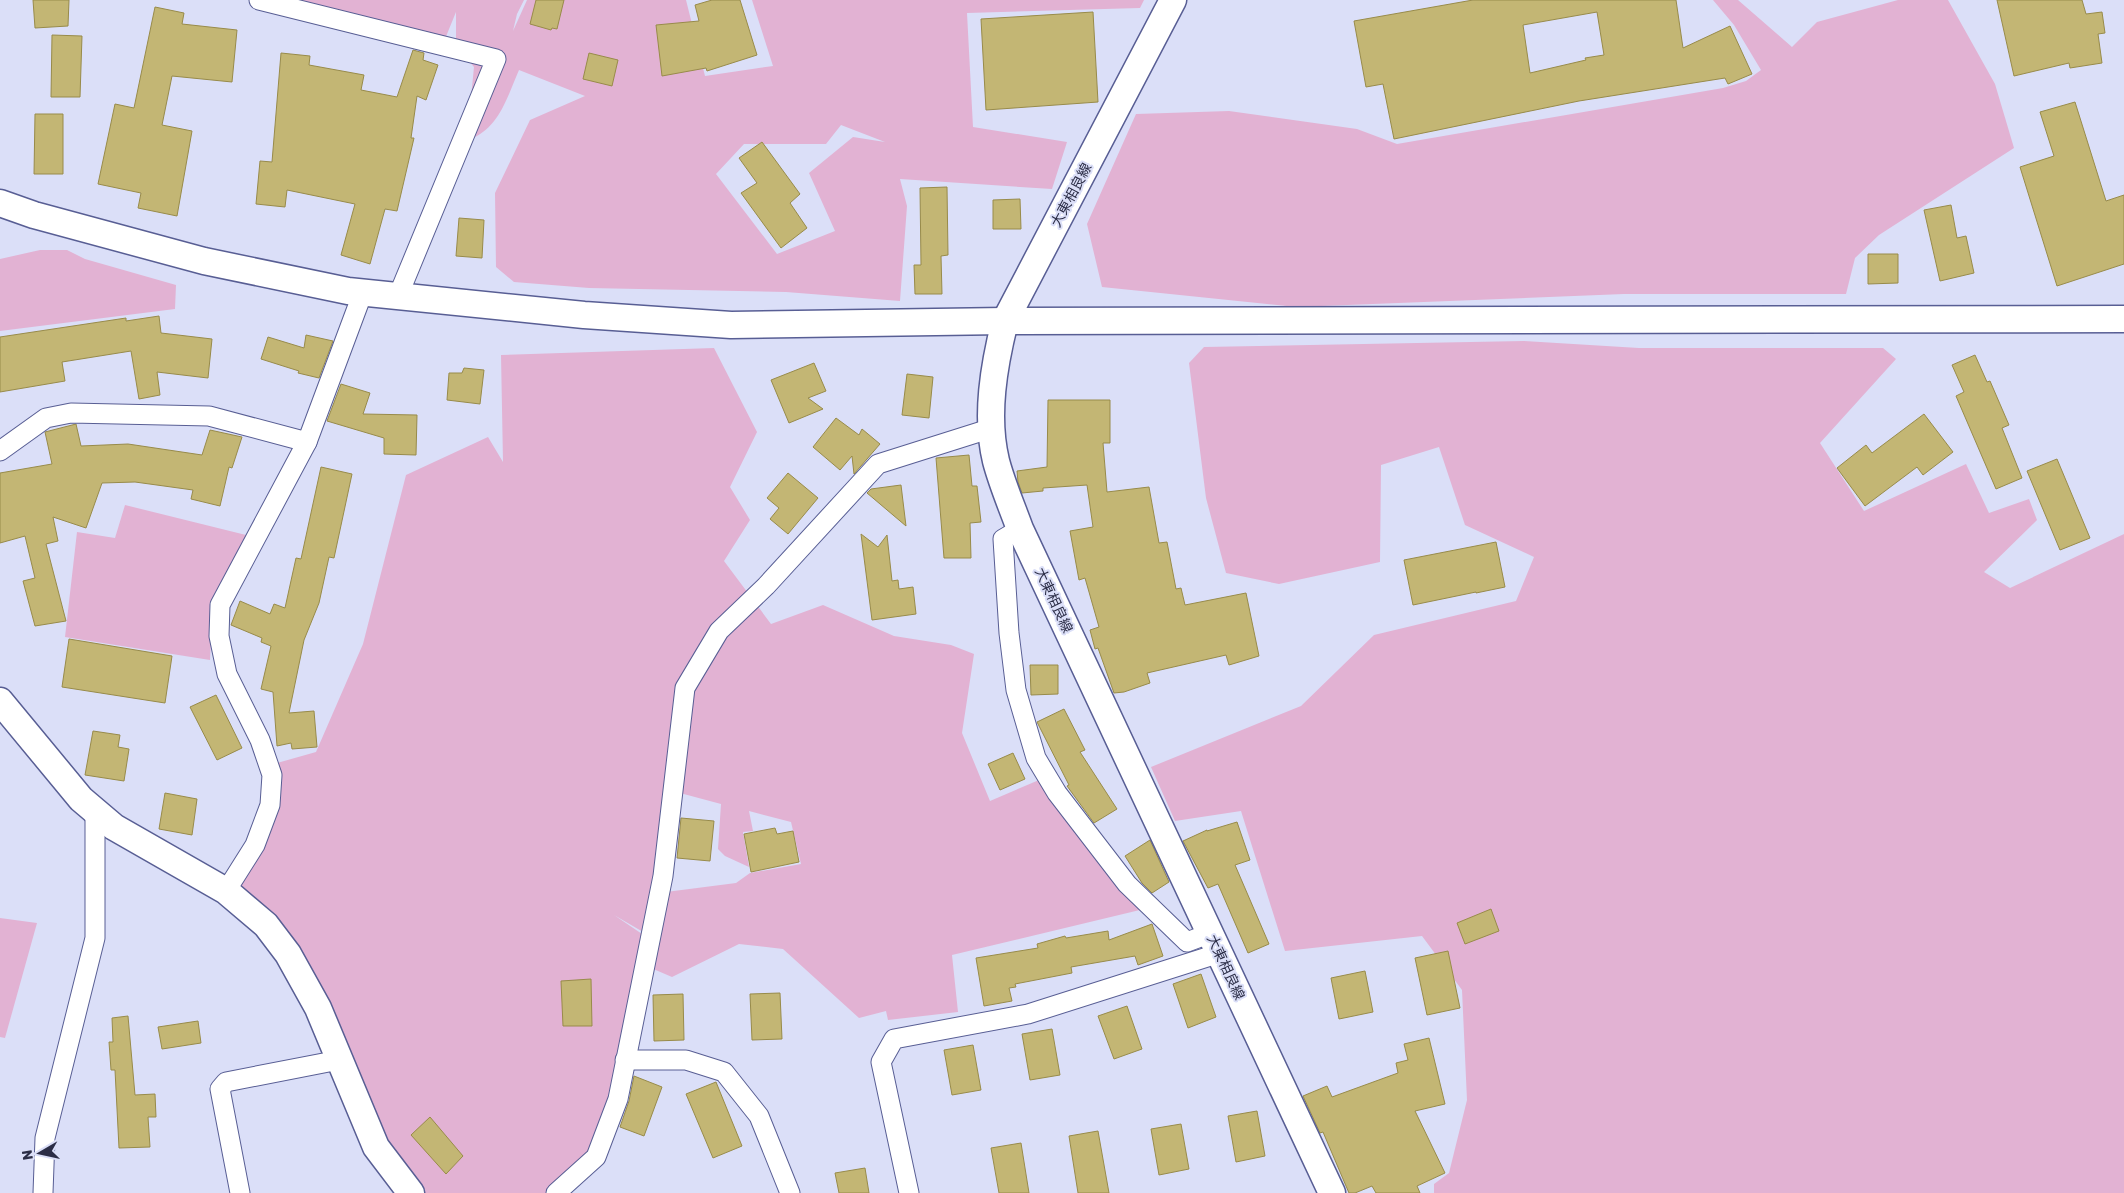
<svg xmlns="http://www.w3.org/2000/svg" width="2124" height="1193" font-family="Rubik,'Noto Sans JP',sans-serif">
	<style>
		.green { fill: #e2b2d3; fill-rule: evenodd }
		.building { fill: #c3b674; stroke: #988b4a; fill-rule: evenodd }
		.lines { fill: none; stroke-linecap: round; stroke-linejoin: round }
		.street-casing { stroke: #585e94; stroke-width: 21 }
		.secondary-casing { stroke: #585e94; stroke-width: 29 }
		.street { stroke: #fff; stroke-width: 19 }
		.secondary { stroke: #fff; stroke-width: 26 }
		.labels { text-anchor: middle; stroke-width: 4; stroke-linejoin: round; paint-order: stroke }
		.street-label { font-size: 14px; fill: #2b2d46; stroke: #dbdff8 }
	</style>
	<rect width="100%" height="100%" fill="#dbdff8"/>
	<g class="green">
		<path d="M 273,0 L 524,0 L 517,14 L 513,31 L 527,0 L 686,0 L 705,76 L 773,66 L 752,0 L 1144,0 L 1140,8 L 967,13 L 973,127 L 1067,142 L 1052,189 L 900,179 L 907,206 L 900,301 L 786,292 L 589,288 L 514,282 L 496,267 L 495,193 L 530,120 L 585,96 L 519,70 C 508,95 500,126 473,138 L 468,128 L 474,67 L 456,45 L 456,12 L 445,39 ZM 841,125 L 885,142 L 853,137 L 809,173 L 835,231 L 777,254 L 716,174 L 744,144 L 826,144 Z"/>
		<path d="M 1713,0 L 1738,0 L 1792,47 L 1817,22 L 1898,0 L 1948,0 L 1995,84 L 2014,148 L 1879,235 L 1855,258 L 1846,294 L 1624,294 L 1296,307 L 1102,287 L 1087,224 L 1136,114 L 1229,111 L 1357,129 L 1397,144 L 1723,88 L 1746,81 L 1761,70 L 1734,25 Z"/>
		<path d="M 40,250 L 67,250 L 85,259 L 176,285 L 175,309 L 0,331 L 0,259 Z"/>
		<path d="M 1524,341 L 1639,348 L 1883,348 L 1896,359 L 1820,443 L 1864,511 L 1966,464 L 1989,513 L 2029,499 L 2037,520 L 1984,572 L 2010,588 L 2124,534 L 2124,1193 L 1434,1193 L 1434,1184 L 1449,1173 L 1467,1100 L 1462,990 L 1422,936 L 1285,951 L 1241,811 L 1175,821 L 1151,767 L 1301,706 L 1374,635 L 1516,601 L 1534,557 L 1465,525 L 1439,447 L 1381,465 L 1380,562 L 1279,584 L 1226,573 L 1206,498 L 1189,363 L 1204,347 Z"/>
		<path d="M 714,348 L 757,432 L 730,487 L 750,520 L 724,561 L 771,624 L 823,605 L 894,636 L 951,645 L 974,654 L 962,733 L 990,801 L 1039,780 L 1144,909 L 952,955 L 958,1012 L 888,1020 L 886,1011 L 859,1018 L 783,949 L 739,944 L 672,977 L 651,968 L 666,892 L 736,883 L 750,873 L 801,864 L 791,822 L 749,811 L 753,831 L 743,832 L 749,867 L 725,856 L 718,849 L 721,804 L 680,793 L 650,936 L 614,915 L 645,936 L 596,1157 L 550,1193 L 422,1193 L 376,1147 L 272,933 L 227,890 L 271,811 L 270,765 L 316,752 L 363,644 L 406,475 L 488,437 L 503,462 L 501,355 Z"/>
		<path d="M 125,505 L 246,535 L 212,619 L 210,660 L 65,637 L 77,532 L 115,538 Z"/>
		<path d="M 0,918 L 37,923 L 5,1038 L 0,1037 Z"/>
	</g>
	<g class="building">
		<path d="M 33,0 L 69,0 L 68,26 L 35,28 Z"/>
		<path d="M 536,0 L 564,0 L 557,29 L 552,28 L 551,30 L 530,24 Z"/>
		<path d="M 712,0 L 740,0 L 757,55 L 707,71 L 706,68 L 662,76 L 656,25 L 699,21 L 695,5 Z"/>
		<path d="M 1473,0 L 1676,0 L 1683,48 L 1730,26 L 1752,74 L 1728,84 L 1725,78 L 1579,101 L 1394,139 L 1383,84 L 1366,87 L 1354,21 ZM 1597,12 L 1604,55 L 1585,58 L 1586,60 L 1530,73 L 1523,25 Z"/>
		<path d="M 1997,0 L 2082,0 L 2086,14 L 2102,12 L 2105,33 L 2098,34 L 2102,63 L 2070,68 L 2069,63 L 2014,76 Z"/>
		<path d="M 155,7 L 184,13 L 182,24 L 237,30 L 232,82 L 172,76 L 162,125 L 192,131 L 177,216 L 138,208 L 141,193 L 98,184 L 115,104 L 134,108 Z"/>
		<path d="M 1093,12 L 1098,102 L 986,110 L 981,19 Z"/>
		<path d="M 52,35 L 82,36 L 80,97 L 51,97 Z"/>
		<path d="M 413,50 L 424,53 L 423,60 L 438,65 L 426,100 L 417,96 L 411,138 L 414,138 L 397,211 L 385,209 L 370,264 L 341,255 L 355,204 L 287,190 L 285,207 L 256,204 L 260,161 L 272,162 L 281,53 L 310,56 L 309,65 L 364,75 L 361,90 L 397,97 Z"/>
		<path d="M 589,53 L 618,60 L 612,86 L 583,79 Z"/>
		<path d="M 2075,102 L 2106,201 L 2124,195 L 2124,264 L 2057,286 L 2020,167 L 2054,156 L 2040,112 Z"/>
		<path d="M 35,114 L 63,114 L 63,174 L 34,174 Z"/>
		<path d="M 762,142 L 800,194 L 790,203 L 807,228 L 781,248 L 741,193 L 757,183 L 739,158 Z"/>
		<path d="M 947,187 L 948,255 L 941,256 L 942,294 L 915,294 L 914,265 L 921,265 L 920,188 Z"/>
		<path d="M 1020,199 L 1021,229 L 993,229 L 993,200 Z"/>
		<path d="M 1951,205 L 1957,238 L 1966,236 L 1974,273 L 1940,281 L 1924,210 Z"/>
		<path d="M 459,218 L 484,220 L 482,258 L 456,256 Z"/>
		<path d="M 1868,254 L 1898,254 L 1898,283 L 1868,284 Z"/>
		<path d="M 159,316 L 161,333 L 212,339 L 208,378 L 157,372 L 160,395 L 139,399 L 131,351 L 62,362 L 65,381 L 0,392 L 0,337 L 126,318 L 126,321 Z"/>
		<path d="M 306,335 L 333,341 L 319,378 L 298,373 L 299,371 L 261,359 L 268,337 L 304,348 Z"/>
		<path d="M 1975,355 L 1987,382 L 1990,381 L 2009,425 L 2002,428 L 2022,478 L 1996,489 L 1956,396 L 1964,392 L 1952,365 Z"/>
		<path d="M 814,363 L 826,391 L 808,398 L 823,409 L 789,423 L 771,380 Z"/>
		<path d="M 464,368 L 484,370 L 480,404 L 447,400 L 449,373 L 462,373 Z"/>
		<path d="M 907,374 L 933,377 L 929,418 L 902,415 Z"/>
		<path d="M 341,384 L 370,393 L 363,414 L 417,415 L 416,455 L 384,454 L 384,438 L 327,421 Z"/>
		<path d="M 1048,400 L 1110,400 L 1110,443 L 1103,443 L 1107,492 L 1149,487 L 1159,543 L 1167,542 L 1176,589 L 1181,588 L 1185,605 L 1246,593 L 1259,656 L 1229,665 L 1226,655 L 1147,673 L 1150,683 L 1124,692 L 1114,693 L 1098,648 L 1095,649 L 1090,630 L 1099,627 L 1085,578 L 1079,580 L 1070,531 L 1093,527 L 1087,485 L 1043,488 L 1043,491 L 1022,493 L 1018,482 L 1017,471 L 1047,467 Z"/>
		<path d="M 1924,414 L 1953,452 L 1923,475 L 1917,467 L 1865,506 L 1837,468 L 1866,445 L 1872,453 Z"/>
		<path d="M 836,418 L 859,435 L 862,429 L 880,444 L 854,474 L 852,456 L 840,470 L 813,447 Z"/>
		<path d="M 76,424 L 81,446 L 128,444 L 202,455 L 210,430 L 242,437 L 232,468 L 229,467 L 220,506 L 191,499 L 193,490 L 135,482 L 102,483 L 86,528 L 53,517 L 58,541 L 46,544 L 66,621 L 35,626 L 23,581 L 35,578 L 25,536 L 0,543 L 0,473 L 52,464 L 45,432 Z"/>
		<path d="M 969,455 L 972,486 L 977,486 L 981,522 L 970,523 L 971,558 L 944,558 L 936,458 Z"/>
		<path d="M 2057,459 L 2090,538 L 2060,550 L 2027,471 Z"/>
		<path d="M 321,467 L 352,474 L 334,558 L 329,557 L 319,603 L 304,640 L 289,713 L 314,711 L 317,747 L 292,749 L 291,743 L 277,746 L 273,692 L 261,689 L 271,646 L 261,642 L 262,638 L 231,625 L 240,601 L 270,614 L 274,604 L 285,608 L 296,558 L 301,559 Z"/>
		<path d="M 788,473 L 818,498 L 788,534 L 770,519 L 779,508 L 767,498 Z"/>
		<path d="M 901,485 L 906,526 L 867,493 L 871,489 Z"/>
		<path d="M 861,534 L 878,547 L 887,535 L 892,581 L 898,580 L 899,589 L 913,587 L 916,614 L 872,620 Z"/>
		<path d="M 1496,542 L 1505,587 L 1476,593 L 1476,592 L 1413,605 L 1404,560 Z"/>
		<path d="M 69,639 L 172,656 L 165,703 L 62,687 Z"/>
		<path d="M 1030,665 L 1058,665 L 1058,694 L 1031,695 Z"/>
		<path d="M 216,695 L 242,748 L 217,760 L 190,707 Z"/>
		<path d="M 1064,709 L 1085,750 L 1080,752 L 1117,809 L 1094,823 L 1067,786 L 1069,785 L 1037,722 Z"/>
		<path d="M 93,731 L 120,735 L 118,747 L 129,749 L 124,781 L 85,775 Z"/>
		<path d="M 1013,753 L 1025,779 L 1000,790 L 988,764 Z"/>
		<path d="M 165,793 L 197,799 L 192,835 L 159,829 Z"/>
		<path d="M 681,818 L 714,821 L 710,861 L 677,858 Z"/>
		<path d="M 1237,822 L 1250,860 L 1235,865 L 1269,944 L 1248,953 L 1218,884 L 1208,888 L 1183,841 L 1207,830 L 1207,831 Z"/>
		<path d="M 775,828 L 777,834 L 793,831 L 799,862 L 751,872 L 744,834 Z"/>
		<path d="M 1150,840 L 1169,882 L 1152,893 L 1142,883 L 1125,856 Z"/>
		<path d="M 1491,909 L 1499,931 L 1465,944 L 1457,923 Z"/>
		<path d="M 1152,924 L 1163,956 L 1138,965 L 1135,956 L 1071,967 L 1072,973 L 1015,984 L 1016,987 L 1009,988 L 1012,1001 L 984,1006 L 976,958 L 1038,948 L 1037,944 L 1065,936 L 1066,938 L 1108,931 L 1109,940 Z"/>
		<path d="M 1448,951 L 1460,1008 L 1427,1015 L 1415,958 Z"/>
		<path d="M 1365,971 L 1373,1012 L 1339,1019 L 1331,978 Z"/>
		<path d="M 1201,974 L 1216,1017 L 1188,1028 L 1173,984 Z"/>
		<path d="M 591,979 L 592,1026 L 563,1026 L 561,981 Z"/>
		<path d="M 780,993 L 782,1039 L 752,1040 L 750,994 Z"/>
		<path d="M 683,994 L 684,1040 L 654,1041 L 653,995 Z"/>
		<path d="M 1127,1006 L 1142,1049 L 1114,1059 L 1098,1016 Z"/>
		<path d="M 128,1016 L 135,1095 L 155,1094 L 156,1117 L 148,1117 L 150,1147 L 119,1148 L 115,1070 L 111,1070 L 109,1042 L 113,1042 L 112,1018 Z"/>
		<path d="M 198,1021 L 201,1043 L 162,1049 L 158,1027 Z"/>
		<path d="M 1052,1029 L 1060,1075 L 1030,1080 L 1022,1034 Z"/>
		<path d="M 1429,1038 L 1445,1104 L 1415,1111 L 1445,1173 L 1417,1186 L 1420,1193 L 1376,1193 L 1372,1186 L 1355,1193 L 1349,1193 L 1323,1132 L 1320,1133 L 1303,1096 L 1327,1086 L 1332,1097 L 1398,1073 L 1396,1063 L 1408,1060 L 1404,1044 Z"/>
		<path d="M 973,1045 L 981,1090 L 952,1095 L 944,1050 Z"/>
		<path d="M 634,1076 L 662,1087 L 644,1136 L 620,1127 L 629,1101 Z"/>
		<path d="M 716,1082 L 742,1146 L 713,1158 L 686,1094 Z"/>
		<path d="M 1257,1111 L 1265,1156 L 1236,1162 L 1228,1116 Z"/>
		<path d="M 430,1117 L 463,1156 L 446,1174 L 411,1135 Z"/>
		<path d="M 1181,1124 L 1189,1169 L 1159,1175 L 1151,1129 Z"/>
		<path d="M 1098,1131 L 1109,1193 L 1078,1193 L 1069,1136 Z"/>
		<path d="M 1021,1143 L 1029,1193 L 999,1193 L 991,1148 Z"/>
		<path d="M 865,1168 L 869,1193 L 839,1193 L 835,1173 Z"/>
	</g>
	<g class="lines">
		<defs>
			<g id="street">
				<path d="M 259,0 L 496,59 L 398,296"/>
				<path d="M 0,451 L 46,418 L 71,413 L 209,416 L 307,442"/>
				<path d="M 1020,529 L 1003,539 L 1009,633 L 1016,690 L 1036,758 L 1057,793 L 1127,884 L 1187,942 L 1211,933"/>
				<path d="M 226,891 L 255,845 L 270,805 L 272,775 L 260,740 L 227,674 L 219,636 L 220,605 L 307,442 L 363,292"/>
				<path d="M 625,1060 L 686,1060 L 724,1072 L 759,1116 L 790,1193"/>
				<path d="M 43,1193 L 45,1138 L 95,938 L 95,810"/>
				<path d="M 240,1193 L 220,1089 L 226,1082 L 339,1060"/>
				<path d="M 556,1193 L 596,1157 L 618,1099 L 663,876 L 685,688 L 719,631 L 766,586 L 878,464 L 992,428"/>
				<path d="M 909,1193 L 881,1062 L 894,1039 L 1028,1014 L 1220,953"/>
			</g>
			<g id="secondary">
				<path d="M 1173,0 L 1005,321 C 994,365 985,416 996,461 C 1002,484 1012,507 1020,529 L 1332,1193"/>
				<path d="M 0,203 L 34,215 L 204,261 L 348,291 L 584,315 L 731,325 L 1005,321 L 2124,319"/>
				<path d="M 0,701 L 81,799 L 114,827 L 226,891 L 266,925 L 288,954 L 318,1008 L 376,1147 L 411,1193"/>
			</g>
		</defs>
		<use href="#street" class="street-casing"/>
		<use href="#secondary" class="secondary-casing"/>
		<use href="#street" class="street"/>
		<use href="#secondary" class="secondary"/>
	</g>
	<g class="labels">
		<g class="street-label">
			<text transform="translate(1071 195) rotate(-62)" y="5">大東相良線</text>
			<text transform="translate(1054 600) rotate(65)" y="5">大東相良線</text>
			<text transform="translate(1226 967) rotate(65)" y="5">大東相良線</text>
		</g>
	</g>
	<g transform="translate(40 1153) rotate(261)" stroke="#dbdff8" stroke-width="4" paint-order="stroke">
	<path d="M0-4L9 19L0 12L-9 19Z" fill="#2b2d46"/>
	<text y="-8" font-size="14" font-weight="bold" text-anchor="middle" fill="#2b2d46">N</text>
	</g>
</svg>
